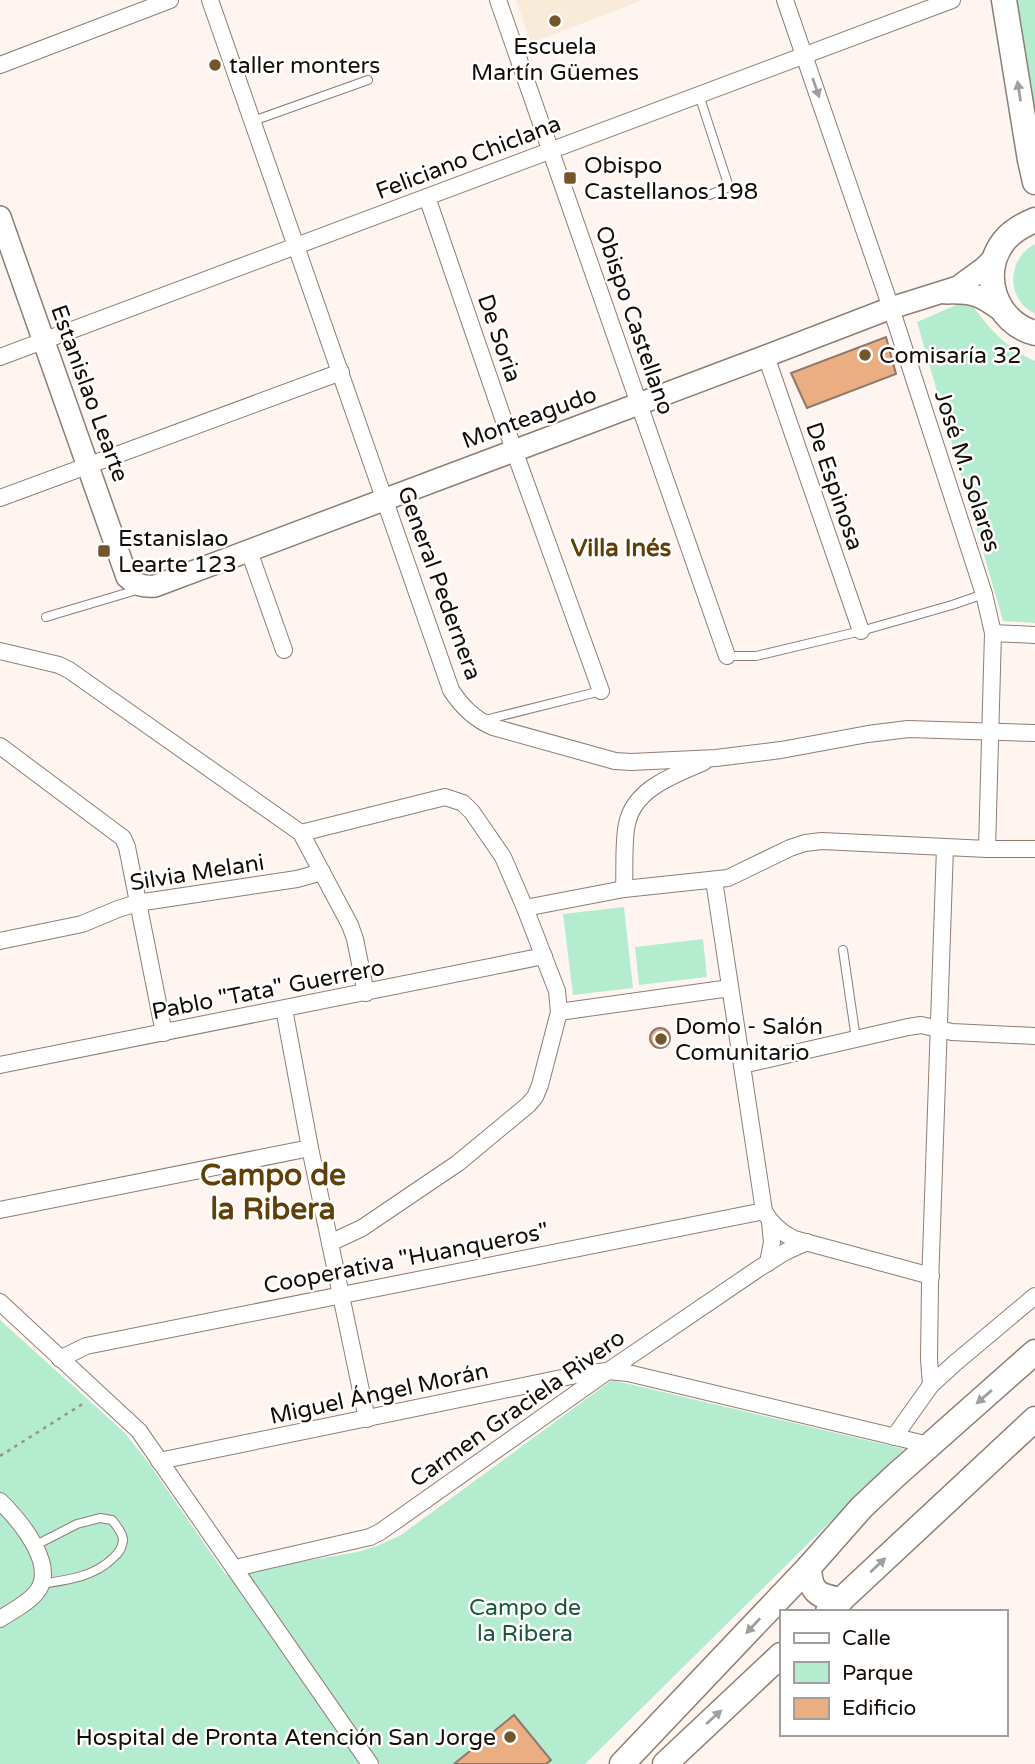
<svg xmlns="http://www.w3.org/2000/svg" width="1035" height="1764" font-family="'Varela Round',sans-serif">
	<style>
		.education { fill: #f8ebd7 }
		.green { fill: #b4eccf }
		.building { fill: #ebad82; stroke: #8c796c; stroke-width: 2 }
		.lines { fill: none; stroke-linecap: round; stroke-linejoin: round }
		.lane-casing { stroke: #907d71; stroke-width: 10 }
		.street-casing { stroke: #907d71; stroke-width: 18 }
		.secondary-casing { stroke: #907d71; stroke-width: 24 }
		.primary-casing { stroke: #907d71; stroke-width: 27 }
		.path { stroke: #99918c; stroke-width: 2.5; stroke-dasharray: 3.5 5; stroke-linecap: butt }
		.lane { stroke: #fff; stroke-width: 8 }
		.street { stroke: #fff; stroke-width: 16 }
		.secondary { stroke: #fff; stroke-width: 21 }
		.primary { stroke: #fff; stroke-width: 24 }
		.oneway { fill: #a19e9c }
		.poi-dot { fill: #75562b; stroke: #fff; stroke-width: 2.5 }
		.labels { text-anchor: middle; stroke-width: 5; stroke-linejoin: round; paint-order: stroke }
		.poi-label { font-size: 23px; fill: #140d08; stroke: #fff; text-anchor: start }
		.street-label { font-size: 23px; fill: #140d08; stroke: #fff }
		.park-label { font-size: 23px; fill: #1b553c; stroke: #fff }
		.neighbourhood-label { font-size: 24px; font-weight: bold; fill: #613f08; stroke: #fff }
		.district-label { font-size: 30px; font-weight: bold; fill: #613f08; stroke: #fff }
	</style>
	<rect width="100%" height="100%" fill="#fef5f0"/>
	<path class="education" d="M 516,0 L 643,0 L 531,43 Z"/>
	<g class="green">
		<path d="M 1004,0 L 1035,0 L 1035,182 Z"/>
		<path d="M 1035,244 L 1035,314 C 1006,300 1006,259 1035,244 Z"/>
		<path d="M 968,300 C 988,326 1004,348 1035,361 L 1035,623 L 1003,621 L 917,322 Z"/>
		<path d="M 624,907 L 633,988 L 573,995 L 563,914 Z"/>
		<path d="M 703,939 L 707,977 L 639,985 L 635,947 Z"/>
		<path d="M 0,1320 L 125,1433 L 150,1465 L 226,1575 L 357,1552 L 377,1546 L 401,1535 L 612,1380 L 904,1449 L 585,1764 L 0,1764 Z"/>
	</g>
	<g class="building">
		<path d="M 886,337 L 896,374 L 807,408 L 791,373 Z"/>
		<circle cx="660" cy="1038" r="10"/>
		<path d="M 514,1715 L 551,1760 L 546,1764 L 454,1764 Z"/>
	</g>
	<g class="lines">
		<defs>
			<g id="lane">
				<path d="M 699,95 L 729,187 L 709,195"/>
				<path d="M 253,121 L 368,80"/>
				<path d="M 46,617 L 140,589"/>
				<path d="M 727,656 L 756,656 L 861,631 L 952,605 L 984,594"/>
				<path d="M 485,720 L 601,691"/>
				<path d="M 843,950 L 856,1039"/>
				<path d="M 34,1546 L 77,1524 L 100,1518 L 112,1520 C 116,1525 122,1532 123,1539 C 123,1546 119,1553 113,1558 C 94,1577 67,1580 41,1584"/>
			</g>
			<g id="street">
				<path d="M 210,0 L 451,690 C 462,707 474,719 493,727 L 615,761 L 631,762 L 716,758 L 781,750 L 868,734 L 908,729 L 1035,733"/>
				<path d="M 498,0 L 727,656"/>
				<path d="M 785,0 L 891,308 L 984,594 L 993,633 L 987,849"/>
				<path d="M 0,65 L 170,0"/>
				<path d="M 427,197 L 514,450 L 601,691"/>
				<path d="M 766,356 L 861,631"/>
				<path d="M 0,357 L 952,0"/>
				<path d="M 0,498 L 341,372"/>
				<path d="M 249,551 L 284,650"/>
				<path d="M 993,633 L 1035,635"/>
				<path d="M 0,651 L 59,665 L 69,670 L 301,833 L 350,925 L 355,939 L 366,993"/>
				<path d="M 0,746 L 123,838 L 127,847 L 164,1033"/>
				<path d="M 301,833 L 445,797 L 463,803 L 472,812 L 503,857 L 525,908 L 557,991 L 559,1012 L 540,1085 L 535,1097 L 528,1105 L 458,1163 L 362,1228 L 330,1243"/>
				<path d="M 714,880 L 764,1211 C 771,1224 780,1232 794,1239 L 931,1276"/>
				<path d="M 624,889 C 625,871 623,841 627,824 C 634,788 675,775 704,762"/>
				<path d="M 525,908 L 624,889 L 728,878 L 790,848 L 805,843 L 822,841 L 987,849 L 1035,849"/>
				<path d="M 0,941 L 82,924 L 118,909 L 137,903 L 297,879 L 322,872"/>
				<path d="M 284,1009 L 310,1148 L 367,1419"/>
				<path d="M 559,1012 L 730,988"/>
				<path d="M 0,1065 L 544,956"/>
				<path d="M 742,1065 L 908,1027 L 921,1025 L 952,1032 L 1035,1036"/>
				<path d="M 0,1210 L 310,1148"/>
				<path d="M 768,1263 L 772,1242 L 770,1222"/>
				<path d="M 0,1302 L 139,1431 L 370,1764"/>
				<path d="M 60,1359 L 86,1346 L 764,1211"/>
				<path d="M 931,1385 L 929,1359 L 930,1285 L 945,847"/>
				<path d="M 894,1437 L 931,1385 L 955,1363 L 1035,1296"/>
				<path d="M 159,1461 L 586,1373 L 608,1371 L 628,1373 L 929,1445"/>
				<path d="M 0,1501 C 19,1520 59,1566 36,1593 C 27,1604 12,1611 0,1619"/>
				<path d="M 235,1568 L 370,1537 L 380,1532 L 608,1371 L 758,1269 L 785,1252 L 807,1242"/>
			</g>
			<g id="secondary">
				<path d="M 0,217 L 127,577 C 136,585 143,587 155,586 L 766,356 L 891,308 L 958,287 L 984,268 L 994,258"/>
				<path d="M 946,293 C 973,292 980,295 1002,311"/>
			</g>
			<g id="primary">
				<path d="M 1004,0 L 1030,160 L 1035,182"/>
				<path d="M 1035,220 C 1023,225 1012,231 1004,241 C 978,274 996,323 1035,333"/>
				<path d="M 809,1567 C 810,1592 817,1596 841,1600"/>
				<path d="M 828,1612 L 1035,1419"/>
				<path d="M 622,1764 L 809,1567 L 862,1507 L 895,1476 L 1035,1352"/>
				<path d="M 665,1764 L 781,1655"/>
			</g>
		</defs>
		<use href="#lane" class="lane-casing"/>
		<use href="#street" class="street-casing"/>
		<use href="#secondary" class="secondary-casing"/>
		<use href="#primary" class="primary-casing"/>
		<path class="path" d="M 0,1456 L 84,1403"/>
		<use href="#lane" class="lane"/>
		<use href="#street" class="street"/>
		<use href="#secondary" class="secondary"/>
		<use href="#primary" class="primary"/>
	</g>
	<defs><path id="oneway-solid" d="M-6-.8H1V-3.2L6.5 0L1 3.2V.8H-6Z" transform="scale(1.75)"/></defs>
	<g class="oneway">
		<use href="#oneway-solid" transform="translate(816 88) rotate(71)"/>
		<use href="#oneway-solid" transform="translate(1019 91) rotate(-99)"/>
		<use href="#oneway-solid" transform="translate(984 1397) rotate(139)"/>
		<use href="#oneway-solid" transform="translate(878 1565) rotate(-43)"/>
		<use href="#oneway-solid" transform="translate(753 1626) rotate(133)"/>
		<use href="#oneway-solid" transform="translate(714 1717) rotate(-42)"/>
	</g>
	<g class="poi-dot">
		<circle cx="555" cy="21" r="7"/>
		<circle cx="215" cy="65" r="7"/>
		<rect x="563" y="171" width="14" height="14" rx="3.5"/>
		<circle cx="865" cy="355" r="7"/>
		<rect x="97" y="544" width="14" height="14" rx="3.5"/>
		<circle cx="661" cy="1039" r="7"/>
		<circle cx="510" cy="1737" r="7"/>
	</g>
	<g class="labels">
		<g class="poi-label">
			<text x="555" y="54" text-anchor="middle">Escuela<tspan x="555" dy="26">Martín Güemes</tspan></text>
			<text x="229" y="73">taller monters</text>
			<text x="584" y="173">Obispo<tspan x="584" dy="26">Castellanos 198</tspan></text>
			<text x="879" y="363">Comisaría 32</text>
			<text x="118" y="546">Estanislao<tspan x="118" dy="26">Learte 123</tspan></text>
			<text x="675" y="1034">Domo - Salón<tspan x="675" dy="26">Comunitario</tspan></text>
			<text x="496" y="1745" text-anchor="end">Hospital de Pronta Atención San Jorge</text>
		</g>
		<g class="street-label">
			<text transform="translate(468 157) rotate(-21)" y="8">Feliciano Chiclana</text>
			<text transform="translate(635 320) rotate(71)" y="8">Obispo Castellano</text>
			<text transform="translate(500 338) rotate(71)" y="8">De Soria</text>
			<text transform="translate(90 393) rotate(70)" y="8">Estanislao Learte</text>
			<text transform="translate(529 417) rotate(-20)" y="8">Monteagudo</text>
			<text transform="translate(968 471) rotate(72)" y="8">José M. Solares</text>
			<text transform="translate(835 486) rotate(71)" y="8">De Espinosa</text>
			<text transform="translate(440 583) rotate(70)" y="8">General Pedernera</text>
			<text transform="translate(197 872) rotate(-9)" y="8">Silvia Melani</text>
			<text transform="translate(268 989) rotate(-11)" y="8">Pablo "Tata" Guerrero</text>
			<text transform="translate(406 1258) rotate(-11)" y="8">Cooperativa "Huanqueros"</text>
			<text transform="translate(379 1393) rotate(-12)" y="8">Miguel Ángel Morán</text>
			<text transform="translate(517 1408) rotate(-35)" y="8">Carmen Graciela Rivero</text>
		</g>
		<g class="park-label">
			<text x="525" y="1615">Campo de<tspan x="525" dy="26">la Ribera</tspan></text>
		</g>
		<g class="neighbourhood-label">
			<text x="621" y="556">Villa Inés</text>
		</g>
		<g class="district-label">
			<text x="273" y="1185">Campo de<tspan x="273" dy="34">la Ribera</tspan></text>
		</g>
	</g>
	<rect x="780" y="1610" width="228" height="126" fill="#ffffff" stroke="#a19e9c" stroke-width="2"/>
	<rect x="794" y="1633" width="35" height="10" fill="#ffffff" stroke="#a19e9c" stroke-width="2"/>
	<text x="842" y="1645" font-size="21" fill="#140d08">Calle</text>
	<rect x="794" y="1662" width="35" height="21" fill="#b4eccf" stroke="#a19e9c" stroke-width="2"/>
	<text x="842" y="1680" font-size="21" fill="#140d08">Parque</text>
	<rect x="794" y="1698" width="35" height="21" fill="#ebad82" stroke="#a19e9c" stroke-width="2"/>
	<text x="842" y="1715" font-size="21" fill="#140d08">Edificio</text>
</svg>
